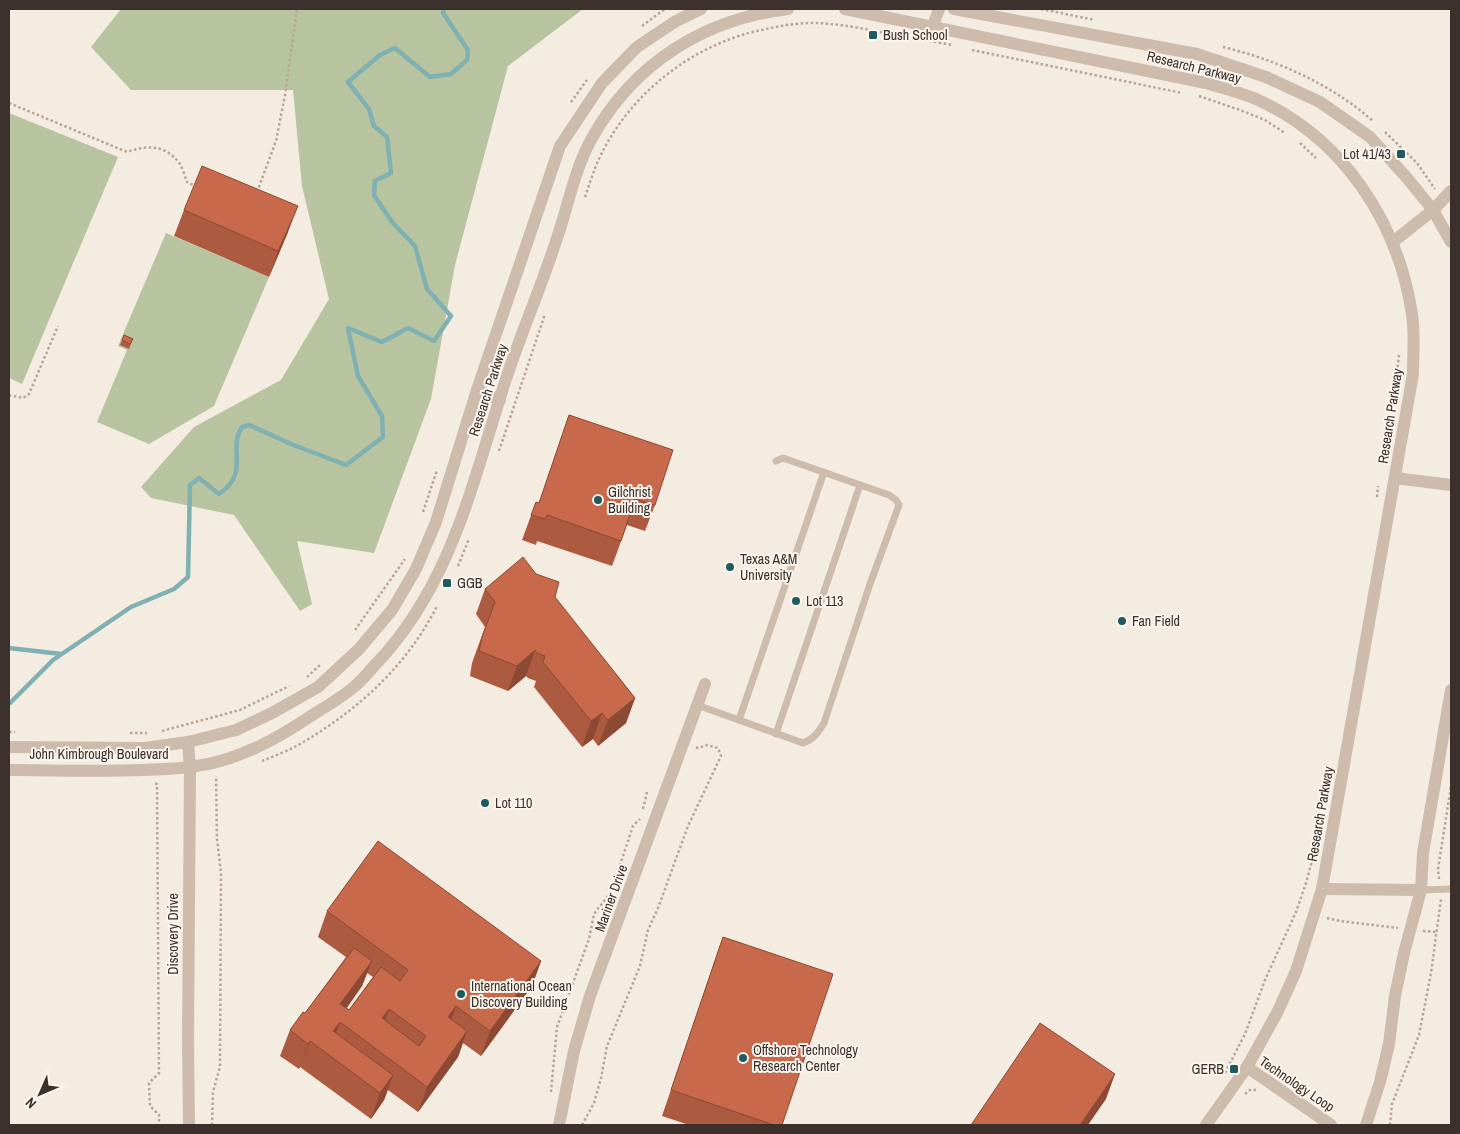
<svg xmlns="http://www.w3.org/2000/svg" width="1460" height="1134" font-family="'Archivo Narrow',sans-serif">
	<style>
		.green { fill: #b8c4a0 }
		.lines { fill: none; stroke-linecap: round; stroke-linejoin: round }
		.stream { stroke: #7fb0b2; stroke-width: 4.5 }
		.path { stroke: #b9a596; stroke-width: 2.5; stroke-dasharray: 2.5 2.5; stroke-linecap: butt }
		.service { stroke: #cdbbac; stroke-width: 7 }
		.minor { stroke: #cdbbac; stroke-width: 12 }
		.wall { fill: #ac5a40; fill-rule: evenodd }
		.shaded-wall { fill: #8c4a34 }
		.building { fill: #c8694b; stroke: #8c4a34; fill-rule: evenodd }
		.poi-dot { fill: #1f5a5e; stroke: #fbf5ee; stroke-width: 2 }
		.labels { text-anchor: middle; stroke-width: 4; stroke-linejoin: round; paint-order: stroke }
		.poi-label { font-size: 14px; fill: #3b302b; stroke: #fbf5ee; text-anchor: start }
		.street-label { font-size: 14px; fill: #3b302b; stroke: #fbf5ee }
	</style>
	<rect width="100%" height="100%" fill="#f4ebe1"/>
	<g class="green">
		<path d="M 121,9 L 583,9 L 508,66 L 455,265 L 431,399 L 374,553 L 297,541 L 312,604 L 300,611 L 234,515 L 151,498 L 141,487 L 194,427 L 281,380 L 329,299 L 302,186 L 293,90 L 131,90 L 91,47 Z"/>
		<path d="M 9,113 L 118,157 L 22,384 L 9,378 Z"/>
		<path d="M 166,233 L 269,277 L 214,406 L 149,444 L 97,422 L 127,350 L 118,346 Z"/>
	</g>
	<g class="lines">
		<g class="stream">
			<path d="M 9,648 L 61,654"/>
			<path d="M 10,703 L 53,660 L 131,607 L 174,589 L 188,577 L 190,485 L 199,478 L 219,494 C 251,472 227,449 242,427 L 249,425 L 291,444 L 346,465 L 383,437 L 382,416 L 358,376 L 348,328 L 382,342 L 408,328 L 434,341 L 451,316 L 427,289 L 415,246 L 392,222 L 374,195 L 375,181 L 391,173 L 387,137 L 374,126 L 369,109 L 348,82 L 380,55 L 395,48 L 430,77 L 451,74 L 467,60 L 468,50 L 443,13 L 444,9"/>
		</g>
		<g class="path">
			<path d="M 1041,9 L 1095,20"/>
			<path d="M 642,26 L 665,9"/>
			<path d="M 924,40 L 953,45"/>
			<path d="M 1223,47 C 1277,60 1331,84 1373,121"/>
			<path d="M 972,50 L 1182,93"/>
			<path d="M 1199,96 L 1240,110 L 1265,120 L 1285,133"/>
			<path d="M 571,102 L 587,80"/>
			<path d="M 9,103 L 127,152 C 147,145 165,144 180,164 C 183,169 185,177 187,182 L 195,186"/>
			<path d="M 1385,132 L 1417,163 L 1435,189"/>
			<path d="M 1300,143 L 1316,158"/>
			<path d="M 257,192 L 276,141 L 285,95 L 297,9"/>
			<path d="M 585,197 C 589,185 593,173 598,161 C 628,95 691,45 761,30 C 783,25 807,21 829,24 C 856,26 882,33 908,37"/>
			<path d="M 9,395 L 23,398 L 29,394 L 58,326"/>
			<path d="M 1394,397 L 1399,355"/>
			<path d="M 499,451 L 545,314"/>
			<path d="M 1377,497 L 1378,486"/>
			<path d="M 423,512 L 437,470"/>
			<path d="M 458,566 L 469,539"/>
			<path d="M 355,630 L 405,559"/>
			<path d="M 307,677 L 321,664"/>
			<path d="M 162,731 L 240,710 L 289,686"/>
			<path d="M 9,732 L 15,732"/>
			<path d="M 130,733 L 147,733"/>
			<path d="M 262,761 C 274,756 288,751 300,744 C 358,710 406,667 437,606"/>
			<path d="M 155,784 L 157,784 L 159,1073 L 149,1083 L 150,1106 L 159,1115 L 159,1125"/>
			<path d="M 643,809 L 647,792"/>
			<path d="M 1439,879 L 1438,869 L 1451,786"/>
			<path d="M 1327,918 L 1340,921 L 1398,928"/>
			<path d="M 1423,931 L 1437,932"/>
			<path d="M 1225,1073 L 1245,1034 L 1265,980 L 1296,912 L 1306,883 L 1312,861"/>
			<path d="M 551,1092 L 557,1027 L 589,939 L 594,914 L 611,892 L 633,826 L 640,819"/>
			<path d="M 1245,1094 L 1250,1090 L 1256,1090"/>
			<path d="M 212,1125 L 213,1092 L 220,1067 L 221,873 L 217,839 L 216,776"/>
			<path d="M 582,1125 L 594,1103 L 601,1078 L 607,1046 L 640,966 L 648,930 L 658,908 L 688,826 L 721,756 L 718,748 L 707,745 L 698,748 L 695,747"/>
			<path d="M 1390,1125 L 1392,1104 L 1419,1035 L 1431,973 L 1441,899"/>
		</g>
		<g class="service">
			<path d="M 697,705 L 803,743 C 814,739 818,733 824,723 L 870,584 L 899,505 L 896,500 L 889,495 L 783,458 L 776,461"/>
			<path d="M 739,720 L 824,472"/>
			<path d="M 776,734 L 860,485"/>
			<path d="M 1421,890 L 1451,889"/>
		</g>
		<g class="minor">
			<path d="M 845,9 L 1206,83 C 1222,88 1240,92 1256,99 C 1343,138 1398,222 1412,314 C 1415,333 1413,355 1413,374 L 1322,889 L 1296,971 L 1277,1013 L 1247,1067 L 1206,1125"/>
			<path d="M 954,9 L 1197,54 L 1266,77 L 1320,102 L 1370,137 L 1407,178 L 1433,210 L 1451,242"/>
			<path d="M 933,26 L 939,9"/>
			<path d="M 1393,242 L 1433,210 L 1451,191"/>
			<path d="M 477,390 L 500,400"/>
			<path d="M 1395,478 L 1451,485"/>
			<path d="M 188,742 L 190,768 L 188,1040 L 189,1125"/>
			<path d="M 9,747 L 145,748 L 188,742 L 236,730 L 272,713 L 318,687 L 359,649 L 392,610 L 416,569 L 436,522 L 477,390 L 560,146 L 602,83 L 637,47 L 676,21 L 701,9"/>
			<path d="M 9,770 C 54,770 98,772 143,770 C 172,769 199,768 227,759 C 259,749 287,732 314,714 C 327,706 342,697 354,687 C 362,680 369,672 375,665 C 452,585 473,480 506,379 C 521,333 541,288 556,241 C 568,207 574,170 592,138 C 634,63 704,19 788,9"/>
			<path d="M 1322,889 L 1421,890"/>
			<path d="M 1247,1067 L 1331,1125"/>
			<path d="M 559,1125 L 574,1051 L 590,996 L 705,684"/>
			<path d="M 1366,1125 L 1380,1082 L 1389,1044 L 1395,996 L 1404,953 L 1421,890 L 1423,853 L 1451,690"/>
		</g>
	</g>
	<g class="wall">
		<path d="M 184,210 L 288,232 L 269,277 L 174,236 Z"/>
		<path d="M 124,335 L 133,339 L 129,349 L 120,345 Z"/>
		<path d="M 569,415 L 655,505 L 645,531 L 627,525 L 612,566 L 537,541 L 536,545 L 522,540 L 536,502 L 539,503 Z"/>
		<path d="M 536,574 L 635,698 L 626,723 L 598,746 L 593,739 L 582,747 L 534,687 L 536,681 L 528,678 L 526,676 L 508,691 L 470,676 L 472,663 L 485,627 L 476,614 L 485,589 Z"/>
		<path d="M 327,911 L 541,961 L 532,986 L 481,1056 L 463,1043 L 458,1057 L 418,1112 L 388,1090 L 384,1100 L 371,1119 L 300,1067 L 299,1069 L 280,1056 L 290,1030 L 305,1013 L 346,957 L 318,937 ZM 367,973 L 373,977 L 349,1010 L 347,1008 L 362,986 Z"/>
		<path d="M 723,937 L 782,1125 L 689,1125 L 662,1116 Z"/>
	</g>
	<g class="shaded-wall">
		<path d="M 298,206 L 288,232 L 269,277 L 278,251 Z"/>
		<path d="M 535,650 L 526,676 L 508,691 L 517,666 Z"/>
		<path d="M 635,698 L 626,723 L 598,746 L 608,720 Z"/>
		<path d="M 602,713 L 593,739 L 582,747 L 591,721 Z"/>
		<path d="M 372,961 L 362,986 L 331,1029 L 340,1004 Z"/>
		<path d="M 541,961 L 532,986 L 481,1056 L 490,1031 Z"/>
		<path d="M 456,1006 L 447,1032 L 448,1017 Z"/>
		<path d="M 389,1009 L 380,1034 L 382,1018 Z"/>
		<path d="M 340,1022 L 330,1048 L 333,1031 Z"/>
		<path d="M 467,1031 L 458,1057 L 418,1112 L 427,1087 Z"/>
		<path d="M 310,1041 L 300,1067 L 299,1069 L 308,1044 Z"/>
		<path d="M 1115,1074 L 1106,1099 L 1088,1125 L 1080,1125 Z"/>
		<path d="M 393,1075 L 384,1100 L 371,1119 L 380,1093 Z"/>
	</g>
	<g class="building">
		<path d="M 202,166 L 298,206 L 278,251 L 184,210 Z"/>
		<path d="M 124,335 L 133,339 L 130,344 L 122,340 Z"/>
		<path d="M 569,415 L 673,450 L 655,505 L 635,499 L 621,541 L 547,515 L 545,519 L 531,515 L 536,502 L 539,503 Z"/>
		<path d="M 523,557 L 536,574 L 559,582 L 555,597 L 635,698 L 608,720 L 602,713 L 591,721 L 543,662 L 545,656 L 537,653 L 535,650 L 517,666 L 479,651 L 482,637 L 495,602 L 485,589 Z"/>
		<path d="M 378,841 L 541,961 L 490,1031 L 456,1006 L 448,1017 L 467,1031 L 427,1087 L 340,1022 L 333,1031 L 393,1075 L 380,1093 L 310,1041 L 308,1044 L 290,1030 L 303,1012 L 305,1013 L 354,948 L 372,961 L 340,1004 L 349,1010 L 381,967 L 400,981 L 408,970 L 327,911 ZM 389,1009 L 426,1036 L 419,1046 L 382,1018 Z"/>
		<path d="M 723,937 L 833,974 L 782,1125 L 774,1125 L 671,1090 Z"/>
		<path d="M 1040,1023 L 1115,1074 L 1080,1125 L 971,1125 Z"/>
	</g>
	<g class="poi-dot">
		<rect x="868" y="30" width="10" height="10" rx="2.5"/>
		<rect x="1396" y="149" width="10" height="10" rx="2.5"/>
		<circle cx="598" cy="500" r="5"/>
		<circle cx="730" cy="567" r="5"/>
		<rect x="442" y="578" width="10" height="10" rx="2.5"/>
		<circle cx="796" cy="601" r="5"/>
		<circle cx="1122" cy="621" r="5"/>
		<circle cx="485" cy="803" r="5"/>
		<circle cx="461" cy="994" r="5"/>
		<circle cx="743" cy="1058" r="5"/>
		<rect x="1229" y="1064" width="10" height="10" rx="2.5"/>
	</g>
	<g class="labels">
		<g class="poi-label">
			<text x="883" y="40">Bush School</text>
			<text x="1391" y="159" text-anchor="end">Lot 41/43</text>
			<text x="608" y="497">Gilchrist<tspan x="608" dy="16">Building</tspan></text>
			<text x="740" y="564">Texas A&amp;M<tspan x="740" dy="16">University</tspan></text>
			<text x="457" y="588">GGB</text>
			<text x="806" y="606">Lot 113</text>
			<text x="1132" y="626">Fan Field</text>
			<text x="495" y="808">Lot 110</text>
			<text x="471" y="991">International Ocean<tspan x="471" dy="16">Discovery Building</tspan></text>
			<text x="753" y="1055">Offshore Technology<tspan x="753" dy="16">Research Center</tspan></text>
			<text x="1224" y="1074" text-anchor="end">GERB</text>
		</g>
		<g class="street-label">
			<text transform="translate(1194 67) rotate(14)" y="5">Research Parkway</text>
			<text transform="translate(488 390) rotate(-72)" y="5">Research Parkway</text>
			<text transform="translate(1390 416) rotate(-81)" y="5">Research Parkway</text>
			<text x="99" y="759">John Kimbrough Boulevard</text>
			<text transform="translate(1320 814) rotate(-80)" y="5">Research Parkway</text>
			<text transform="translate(611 898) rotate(-70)" y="5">Mariner Drive</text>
			<text transform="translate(173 934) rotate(-90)" y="5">Discovery Drive</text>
			<text transform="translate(1297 1084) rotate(34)" y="5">Technology Loop</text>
		</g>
	</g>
	<rect width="1460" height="1134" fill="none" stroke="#3b302b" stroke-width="20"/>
	<g transform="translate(40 1094) rotate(225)" stroke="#fbf5ee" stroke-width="4" paint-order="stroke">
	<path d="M0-4L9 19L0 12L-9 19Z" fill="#3b302b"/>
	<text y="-8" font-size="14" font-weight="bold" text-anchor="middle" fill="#3b302b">N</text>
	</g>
</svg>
